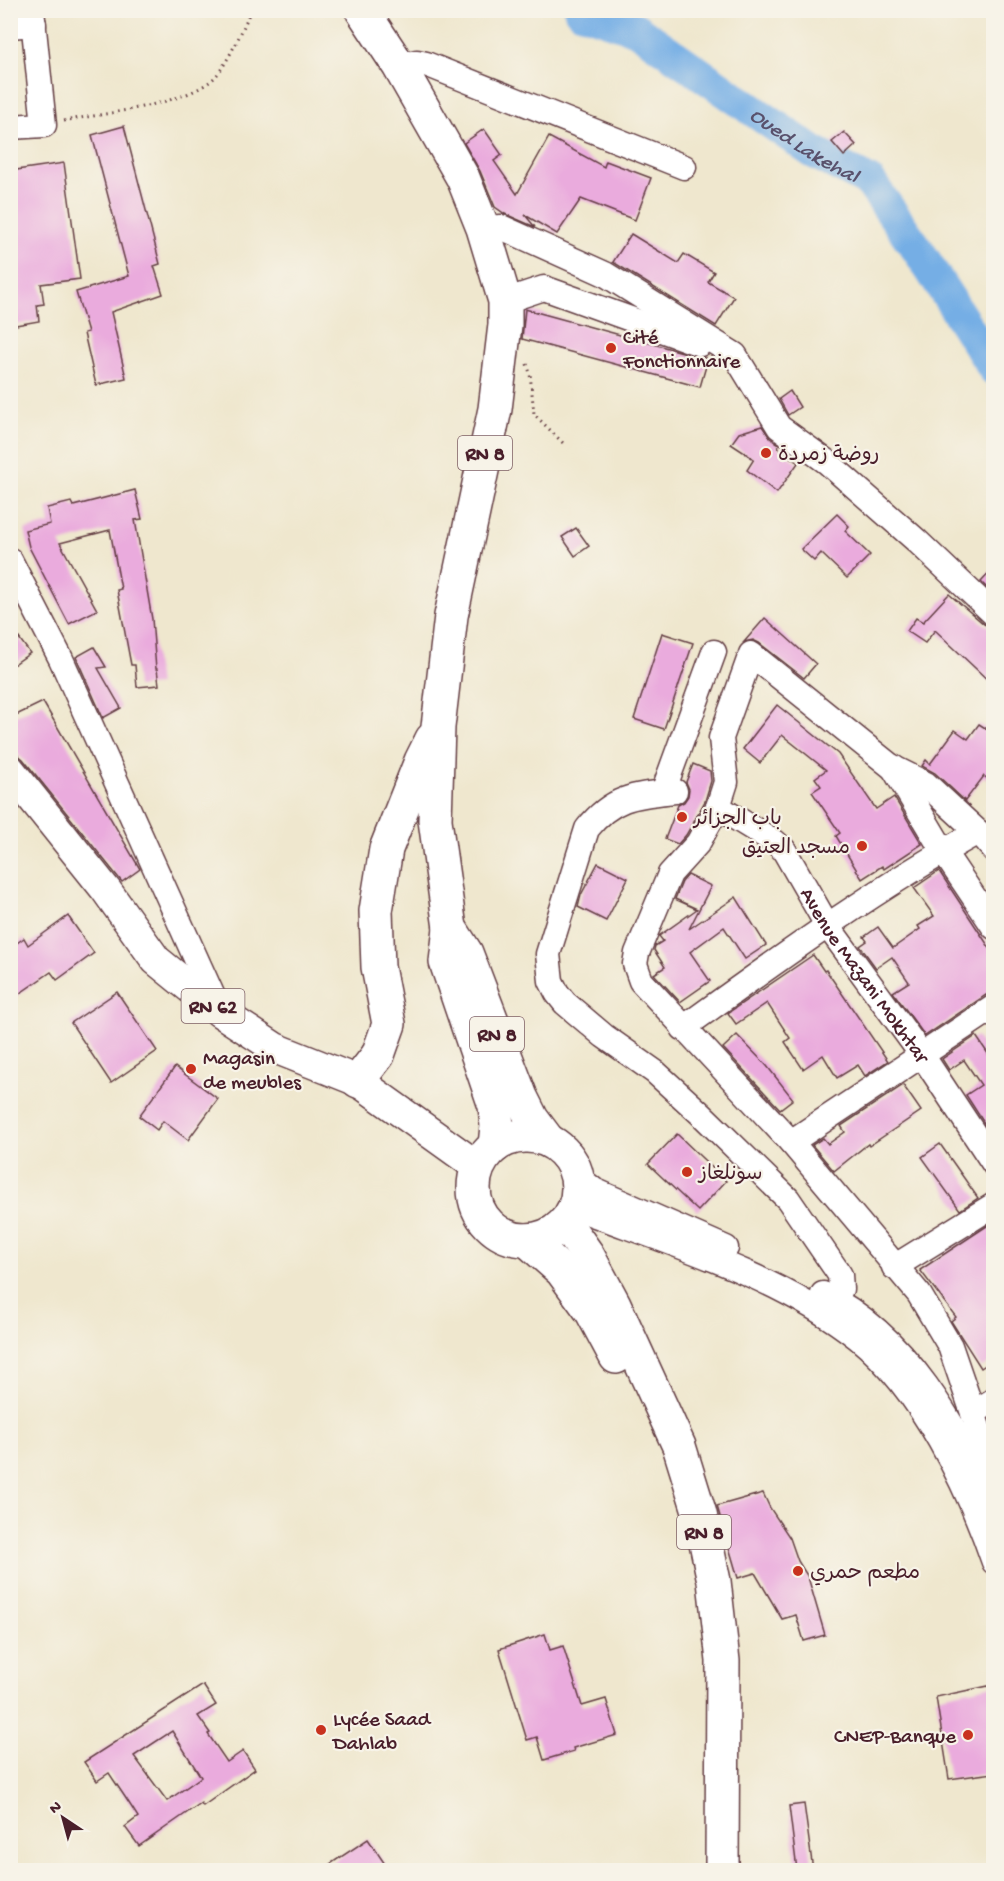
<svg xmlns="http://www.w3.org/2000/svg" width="1004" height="1881" font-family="'Gochi Hand','Playpen Sans Arabic',sans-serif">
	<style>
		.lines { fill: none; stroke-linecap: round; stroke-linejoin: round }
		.river { stroke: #74aee5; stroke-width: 33 }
		.building { fill: #eaabdd; fill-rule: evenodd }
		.minor-casing { stroke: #633d43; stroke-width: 27 }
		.major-casing { stroke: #633d43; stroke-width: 33 }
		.highway-casing { stroke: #633d43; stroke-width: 36 }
		.path { stroke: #633d43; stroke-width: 3; stroke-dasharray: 1.5 4.5; stroke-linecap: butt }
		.minor { stroke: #fff; stroke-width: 24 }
		.major { stroke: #fff; stroke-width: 30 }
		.highway { stroke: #fff; stroke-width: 33 }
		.poi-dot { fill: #c8321e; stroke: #f7f3e8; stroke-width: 2 }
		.labels { text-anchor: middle; stroke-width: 4.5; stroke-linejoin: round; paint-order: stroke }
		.shield { fill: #f7f3e8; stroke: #7e5f64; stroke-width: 1.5 }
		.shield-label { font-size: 20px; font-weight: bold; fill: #4a1f2b }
		.poi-label { font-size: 21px; fill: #4a1f2b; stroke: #f7f3e8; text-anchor: start }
		.street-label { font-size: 21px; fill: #4a1f2b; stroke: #f7f3e8 }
		.water-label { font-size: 22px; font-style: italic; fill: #59516c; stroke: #f7f3e8 }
	</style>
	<rect width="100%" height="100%" fill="#f7f3e8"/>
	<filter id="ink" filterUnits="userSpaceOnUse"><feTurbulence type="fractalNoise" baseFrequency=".0167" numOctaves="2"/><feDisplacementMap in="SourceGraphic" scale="12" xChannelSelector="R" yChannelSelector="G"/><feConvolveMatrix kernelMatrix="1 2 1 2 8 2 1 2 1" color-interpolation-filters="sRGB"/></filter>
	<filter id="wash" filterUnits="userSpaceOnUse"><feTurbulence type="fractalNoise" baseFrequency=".008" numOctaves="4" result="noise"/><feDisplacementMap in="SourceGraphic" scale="24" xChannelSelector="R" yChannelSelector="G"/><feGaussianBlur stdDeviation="1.35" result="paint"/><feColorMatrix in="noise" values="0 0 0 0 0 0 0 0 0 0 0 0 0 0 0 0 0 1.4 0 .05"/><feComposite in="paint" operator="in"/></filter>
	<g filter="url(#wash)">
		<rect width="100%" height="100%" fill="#efe7ce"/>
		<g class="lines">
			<path class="river" id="s1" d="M 580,10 L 636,29 L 813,152 L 870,182 L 920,253 L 994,369"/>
		</g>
		<g id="blocks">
			<g class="building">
				<path d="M 124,126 L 160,264 L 154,266 L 163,294 L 111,312 L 126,378 L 96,385 L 84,333 L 88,332 L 76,292 L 129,276 L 92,135 Z"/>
				<path d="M 484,129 L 502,155 L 494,161 L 517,194 L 549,137 L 604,167 L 606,161 L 651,178 L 635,220 L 581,199 L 557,234 L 525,215 L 535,227 L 505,214 L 495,207 L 480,171 L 464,143 Z"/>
				<path d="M 844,132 L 856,145 L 844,156 L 832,142 Z"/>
				<path d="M 64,163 L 80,279 L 41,284 L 44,304 L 37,305 L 39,321 L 10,326 L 10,171 Z"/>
				<path d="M 631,234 L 678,263 L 684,254 L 714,272 L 708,282 L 734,297 L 716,326 L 613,262 Z"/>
				<path d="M 525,309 L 708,359 L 700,387 L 522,339 Z"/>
				<path d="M 790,391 L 800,407 L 788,415 L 779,399 Z"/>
				<path d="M 762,426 L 770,438 L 779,444 L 778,448 L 798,463 L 777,493 L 747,470 L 754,459 L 731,444 L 739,433 Z"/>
				<path d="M 135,490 L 142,519 L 135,520 L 152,619 L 156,669 L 157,669 L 159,685 L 137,687 L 135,665 L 131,665 L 117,590 L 121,589 L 110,530 L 60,543 L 97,610 L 69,624 L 29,547 L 25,530 L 50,524 L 47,508 L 71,502 L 73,506 Z"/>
				<path d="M 837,514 L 849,526 L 845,531 L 870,555 L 847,578 L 821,553 L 814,561 L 801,549 Z"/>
				<path d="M 576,528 L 589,546 L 575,556 L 562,537 Z"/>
				<path d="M 993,569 L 993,594 L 981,582 Z"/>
				<path d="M 949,594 L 984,624 L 993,628 L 993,685 L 935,630 L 925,643 L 907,631 L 916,618 L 923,622 Z"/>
				<path d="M 765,618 L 816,664 L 804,678 L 759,643 L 753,640 L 744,642 Z"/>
				<path d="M 10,626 L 30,653 L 10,667 Z"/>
				<path d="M 662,633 L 693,643 L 664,729 L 634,719 Z"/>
				<path d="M 94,647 L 106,667 L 98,668 L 121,708 L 103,718 L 76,657 Z"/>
				<path d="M 43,702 L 140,869 L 122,882 L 23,759 L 17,754 L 10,753 L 10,718 Z"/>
				<path d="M 777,705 L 838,754 L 876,809 L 894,797 L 922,844 L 884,869 L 882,866 L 862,879 L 836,836 L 840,833 L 812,792 L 821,786 L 815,778 L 826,770 L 782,735 L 760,763 L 743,749 Z"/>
				<path d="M 979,724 L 993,733 L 993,783 L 984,776 L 965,801 L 935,773 L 922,766 L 926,760 L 930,764 L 955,730 L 968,739 Z"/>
				<path d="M 693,764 L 710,771 L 711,781 L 705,801 L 686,835 L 678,844 L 665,839 L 678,805 L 684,802 L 688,796 L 689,789 L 686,782 Z"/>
				<path d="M 598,863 L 628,878 L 606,921 L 578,907 L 581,895 Z"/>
				<path d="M 939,871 L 993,953 L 993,993 L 986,995 L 925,1036 L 893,992 L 909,982 L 892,957 L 876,968 L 860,946 L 867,941 L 864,937 L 878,927 L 893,948 L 920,929 L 918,926 L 934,916 L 914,888 Z"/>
				<path d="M 688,875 L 711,886 L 689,929 L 736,897 L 766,945 L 745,959 L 724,927 L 690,952 L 710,981 L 680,1002 L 654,974 L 665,967 L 654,950 L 655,946 L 663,941 L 659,936 L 697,909 L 675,899 L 682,882 Z"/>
				<path d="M 68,916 L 94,953 L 57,980 L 51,972 L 10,1000 L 10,948 L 24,938 L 28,945 Z"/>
				<path d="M 813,955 L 824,971 L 826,970 L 888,1061 L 865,1076 L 858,1065 L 837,1078 L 823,1055 L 803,1069 L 785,1042 L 790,1038 L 767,1003 L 736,1024 L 728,1013 Z"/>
				<path d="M 117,992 L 157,1051 L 111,1083 L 71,1023 Z"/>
				<path d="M 737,1035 L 767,1066 L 793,1099 L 780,1109 L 723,1048 Z"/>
				<path d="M 976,1036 L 993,1061 L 993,1137 L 966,1095 L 981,1085 L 964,1060 L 949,1070 L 942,1059 Z"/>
				<path d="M 175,1067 L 218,1099 L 188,1140 L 163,1121 L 157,1130 L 139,1116 Z"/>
				<path d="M 903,1085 L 921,1111 L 869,1146 L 868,1144 L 834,1171 L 812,1145 L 823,1138 L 828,1144 L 845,1132 L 841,1126 Z"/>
				<path d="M 677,1134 L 726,1181 L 698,1211 L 648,1164 Z"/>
				<path d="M 940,1144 L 978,1198 L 960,1210 L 922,1157 Z"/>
				<path d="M 993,1222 L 993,1360 L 981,1368 L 951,1321 L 956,1317 L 920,1270 Z"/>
				<path d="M 763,1493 L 770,1508 L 790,1538 L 798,1561 L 808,1577 L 825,1635 L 804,1641 L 796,1615 L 782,1619 L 755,1573 L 738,1578 L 717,1506 Z"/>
				<path d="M 545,1634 L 550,1650 L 563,1646 L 582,1706 L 606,1699 L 617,1735 L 573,1748 L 574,1751 L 544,1760 L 537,1737 L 527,1740 L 499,1649 Z"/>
				<path d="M 203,1685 L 216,1705 L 198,1716 L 210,1733 L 208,1734 L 227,1762 L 243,1751 L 255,1769 L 203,1806 L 201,1803 L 139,1846 L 125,1827 L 138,1817 L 127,1800 L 109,1773 L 97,1781 L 84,1762 ZM 172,1731 L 201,1777 L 167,1801 L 134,1756 Z"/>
				<path d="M 993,1685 L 993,1773 L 949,1779 L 936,1697 Z"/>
				<path d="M 804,1804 L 813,1870 L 797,1870 L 789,1806 Z"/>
				<path d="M 368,1839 L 389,1870 L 321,1870 Z"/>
			</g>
		</g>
	</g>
	<g filter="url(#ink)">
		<use href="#blocks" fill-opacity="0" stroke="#633d43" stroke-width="1.5"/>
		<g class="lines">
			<defs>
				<g id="minor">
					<path d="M 10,26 L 34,24"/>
					<path d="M 399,66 L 417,62 L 426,64 L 684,167"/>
					<path d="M 10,127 L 44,125 L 32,10"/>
					<path d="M 483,228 L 501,227 L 605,274 L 735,355 L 779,427 L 827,462 L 917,541 L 994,614"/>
					<path d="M 505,301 L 544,288 L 700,344"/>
					<path d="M 10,560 L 61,659 L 220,1012"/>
					<path d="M 893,767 L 943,851 L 994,927"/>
					<path d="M 675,791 C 636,795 613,796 587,829 L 548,954 L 551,981 L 557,993 L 565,1003 L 604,1036 L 655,1072 L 701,1114 L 788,1199 L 840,1275 L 841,1289 L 826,1315"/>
					<path d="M 663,792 L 714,652"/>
					<path id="s2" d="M 718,807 L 775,842 L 784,850 L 827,925 L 922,1055 L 994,1164"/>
					<path d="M 994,850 L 978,832 L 926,784 L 892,767 L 751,654 L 721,738 L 726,782 L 718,807 L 698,843 L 670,874 L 637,953 L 635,964 L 641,981 L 791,1142 L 919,1294 L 950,1346 L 994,1474"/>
					<path d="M 683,1028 C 779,959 875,889 978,832"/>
					<path d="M 791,1142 L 994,1007"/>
					<path d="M 578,1177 L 594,1190 L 726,1248"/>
					<path d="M 572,1214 L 587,1212 C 676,1245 783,1278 858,1338 C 921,1389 968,1486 994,1562"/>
					<path d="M 894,1267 L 994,1205"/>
					<path d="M 823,1294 C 907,1335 957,1426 994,1508"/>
					<path d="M 973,1413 L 994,1400"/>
				</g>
				<path id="major" d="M 10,770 L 106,890 L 156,960 L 220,1012 L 275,1048 L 358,1081 L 478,1167"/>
				<g id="highway">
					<path d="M 362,10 L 399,66 L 463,178 L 483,228 L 505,301 L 505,325 L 495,409 L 451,616 L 438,727 L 435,820 L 450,928 L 446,962 L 495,1106 L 497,1126 L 495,1146"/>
					<path d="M 450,928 L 466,953 L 521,1097 L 532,1119 L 547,1139"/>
					<path d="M 358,1081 L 378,1055 L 389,1024 L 378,967 L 376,911 L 386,849 L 421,761 L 432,739"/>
					<circle cx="526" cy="1188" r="52"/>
					<path d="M 565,1223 L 587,1254 L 614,1304 L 679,1446 L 700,1514 L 714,1581 L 723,1661 L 722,1870"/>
					<path d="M 527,1240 L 562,1271 L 592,1312 L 616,1357"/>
				</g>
			</defs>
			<use href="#minor" class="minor-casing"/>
			<use href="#major" class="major-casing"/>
			<use href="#highway" class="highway-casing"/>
			<g class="path">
				<path d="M 64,121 C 104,113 189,105 216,76 C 226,65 246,25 250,10"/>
				<path d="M 527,364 L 530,373 L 534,414 L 563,443"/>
			</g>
			<use href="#minor" class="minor"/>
			<use href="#major" class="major"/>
			<use href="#highway" class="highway"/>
		</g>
	</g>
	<g class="poi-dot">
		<circle cx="611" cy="348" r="6"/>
		<circle cx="766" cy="453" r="6"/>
		<circle cx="682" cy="817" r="6"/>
		<circle cx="862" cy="846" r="6"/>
		<circle cx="191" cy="1069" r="6"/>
		<circle cx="687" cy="1172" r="6"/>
		<circle cx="798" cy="1571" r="6"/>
		<circle cx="321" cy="1730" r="6"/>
		<circle cx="968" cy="1735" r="6"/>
	</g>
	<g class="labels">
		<g class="shield">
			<rect x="458" y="436" width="54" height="34" rx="4.5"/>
			<rect x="181.5" y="989" width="63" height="34" rx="4.5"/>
			<rect x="470" y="1017" width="54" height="34" rx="4.5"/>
			<rect x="677" y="1515" width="54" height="34" rx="4.5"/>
		</g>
		<g class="shield-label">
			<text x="485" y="460">RN 8</text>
			<text x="213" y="1013">RN 62</text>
			<text x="497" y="1041">RN 8</text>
			<text x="704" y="1539">RN 8</text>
		</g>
		<g class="poi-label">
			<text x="623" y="343">Cité<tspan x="623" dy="24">Fonctionnaire</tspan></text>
			<text x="778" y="460">روضة زمردة</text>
			<text x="694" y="824">باب الجزائر</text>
			<text x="850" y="853" text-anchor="end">مسجد العتيق</text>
			<text x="203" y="1064">Magasin<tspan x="203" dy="24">de meubles</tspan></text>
			<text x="699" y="1179">سونلغاز</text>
			<text x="810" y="1578">مطعم حمري</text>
			<text x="333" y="1725">Lycée Saad<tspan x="333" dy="24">Dahlab</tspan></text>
			<text x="956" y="1742" text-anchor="end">CNEP-Banque</text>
		</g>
		<g class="street-label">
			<text dy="7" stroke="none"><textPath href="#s2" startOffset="228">Avenue Mazani Mokhtar</textPath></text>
		</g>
		<g class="water-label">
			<text dy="8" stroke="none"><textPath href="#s1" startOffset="264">Oued Lakehal</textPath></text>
		</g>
	</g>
	<rect width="1004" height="1881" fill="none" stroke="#f7f3e8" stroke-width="36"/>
	<g transform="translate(63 1818) rotate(324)" stroke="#f7f3e8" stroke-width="4.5" paint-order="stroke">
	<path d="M0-4.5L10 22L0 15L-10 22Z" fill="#4a1f2b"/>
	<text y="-9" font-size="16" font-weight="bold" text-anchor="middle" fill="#4a1f2b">N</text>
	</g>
</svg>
